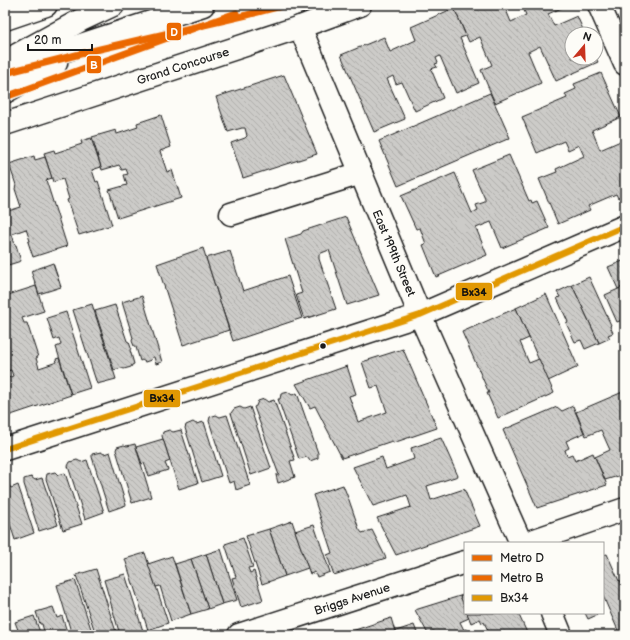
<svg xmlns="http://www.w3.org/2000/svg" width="630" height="640" font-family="'Balsamiq Sans',sans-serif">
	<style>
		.building { fill: url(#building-back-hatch); stroke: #1c1c1c }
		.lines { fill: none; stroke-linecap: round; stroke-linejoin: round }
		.minor-casing { stroke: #1c1c1c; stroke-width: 25 }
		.major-casing { stroke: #1c1c1c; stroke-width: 25 }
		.minor { stroke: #fdfcf7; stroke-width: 22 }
		.major { stroke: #fdfcf7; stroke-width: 22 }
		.bus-1-casing { stroke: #fdfcf7; stroke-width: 9 }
		.bus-1 { stroke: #e19803; stroke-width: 6 }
		.metro-1-casing { stroke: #fdfcf7; stroke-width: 10 }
		.metro-2-casing { stroke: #fdfcf7; stroke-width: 10 }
		.metro-1 { stroke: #eb6800; stroke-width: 7 }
		.metro-2 { stroke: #eb6800; stroke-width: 7 }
		.bus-dot { fill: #1c1c1c; stroke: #fdfcf7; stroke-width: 1.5 }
		.labels { text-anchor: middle; stroke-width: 3; stroke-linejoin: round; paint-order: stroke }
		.street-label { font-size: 12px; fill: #1c1c1c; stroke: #fdfcf7 }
		.line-badge { stroke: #fdfcf7; stroke-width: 1.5 }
		.badge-label { font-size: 11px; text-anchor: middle; font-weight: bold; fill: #fff }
		.pale-badge-label { font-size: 11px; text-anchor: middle; font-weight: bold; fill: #111 }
	</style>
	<defs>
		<pattern id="building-back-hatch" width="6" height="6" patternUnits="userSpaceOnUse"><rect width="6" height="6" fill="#cccbc8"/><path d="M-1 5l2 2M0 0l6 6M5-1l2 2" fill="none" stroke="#afaeab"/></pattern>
	</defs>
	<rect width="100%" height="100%" fill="#fdfcf7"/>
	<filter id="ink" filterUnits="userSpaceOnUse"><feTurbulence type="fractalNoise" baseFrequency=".025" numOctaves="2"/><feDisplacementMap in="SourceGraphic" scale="8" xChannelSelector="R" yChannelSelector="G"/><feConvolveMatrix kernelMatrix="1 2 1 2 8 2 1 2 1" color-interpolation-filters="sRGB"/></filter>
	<g filter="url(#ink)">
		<g class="building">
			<path d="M 461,5 L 504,5 L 511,22 L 526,15 L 522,5 L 568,5 L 548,14 L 554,26 L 577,16 L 585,34 L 572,34 L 572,58 L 596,58 L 598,62 L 556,81 L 540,46 L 528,52 L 541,83 L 495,103 L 481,70 L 492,65 L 480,37 L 469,42 L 454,8 Z"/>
			<path d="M 454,8 L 466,36 L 460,38 L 479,83 L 456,93 L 440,56 L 436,58 L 438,63 L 435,64 L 437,67 L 431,69 L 443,98 L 415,111 L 402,82 L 396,84 L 393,76 L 387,79 L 405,119 L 374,132 L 341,55 L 384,37 L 390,52 L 416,40 L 411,27 Z"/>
			<path d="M 601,73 L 621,117 L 592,130 L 600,150 L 625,139 L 625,195 L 618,198 L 616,194 L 588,206 L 590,210 L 558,224 L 539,179 L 557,172 L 556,169 L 584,156 L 579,145 L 568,150 L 564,141 L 537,153 L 522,117 L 567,98 L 565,94 L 576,89 L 574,84 Z"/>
			<path d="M 284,75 L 317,154 L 243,178 L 231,143 L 245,138 L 247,136 L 245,128 L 242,128 L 228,132 L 216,97 Z"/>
			<path d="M 490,93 L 510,138 L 398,186 L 379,141 Z"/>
			<path d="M 161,115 L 171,147 L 160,151 L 167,172 L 172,170 L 181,198 L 118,218 L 109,190 L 127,185 L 124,175 L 128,174 L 126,169 L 122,170 L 119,165 L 102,170 L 92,137 L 116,130 L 117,134 L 138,127 L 137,123 Z"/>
			<path d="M 91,138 L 101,167 L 92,170 L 96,182 L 98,181 L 112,225 L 79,235 L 67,200 L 69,199 L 63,179 L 53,182 L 44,153 L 54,150 L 55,153 L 82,144 L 81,141 Z"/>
			<path d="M 509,155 L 529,201 L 531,200 L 532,203 L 537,201 L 549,228 L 502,248 L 491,222 L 476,228 L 487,255 L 436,277 L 423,245 L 426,244 L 420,228 L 416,229 L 401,196 L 455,173 L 472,213 L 478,210 L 476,205 L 485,202 L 485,199 L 472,170 Z"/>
			<path d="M 34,156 L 35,160 L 45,157 L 52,178 L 46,180 L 67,246 L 33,257 L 28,242 L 30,241 L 26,229 L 12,234 L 15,245 L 16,245 L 21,261 L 5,266 L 5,212 L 21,207 L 15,189 L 16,185 L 9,164 Z"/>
			<path d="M 346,217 L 379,295 L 347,305 L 329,250 L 319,254 L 319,259 L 336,309 L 304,319 L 296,295 L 302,293 L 285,239 L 301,234 L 303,231 Z"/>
			<path d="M 203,248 L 229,330 L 183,345 L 157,264 Z"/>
			<path d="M 230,251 L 243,291 L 288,276 L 302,318 L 233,341 L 206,258 Z"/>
			<path d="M 625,260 L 625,286 L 618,289 L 608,267 Z"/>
			<path d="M 53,263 L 61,287 L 39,294 L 31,271 Z"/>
			<path d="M 589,277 L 611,325 L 610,326 L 613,333 L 608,335 L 610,338 L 599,343 L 572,285 Z"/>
			<path d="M 572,285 L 599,343 L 585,349 L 581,340 L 575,342 L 566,323 L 568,322 L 557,298 L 560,297 L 557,292 Z"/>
			<path d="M 36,286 L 44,311 L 22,318 L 24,323 L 27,323 L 38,357 L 36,358 L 39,368 L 57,362 L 56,359 L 59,358 L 71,395 L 5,417 L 5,379 L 13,376 L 11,370 L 8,371 L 5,361 L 5,296 Z"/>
			<path d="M 625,286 L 625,319 L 617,322 L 605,295 Z"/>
			<path d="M 546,294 L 578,367 L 548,381 L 516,308 Z"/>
			<path d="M 142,296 L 162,362 L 156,364 L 154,357 L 152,357 L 151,360 L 145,362 L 142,360 L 140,361 L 136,347 L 134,346 L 132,341 L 133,338 L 122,302 Z"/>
			<path d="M 92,304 L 116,379 L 97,384 L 73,310 Z"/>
			<path d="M 115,305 L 127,341 L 129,342 L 131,348 L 130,350 L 134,364 L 132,365 L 131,367 L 124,369 L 122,368 L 114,370 L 95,311 Z"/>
			<path d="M 516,308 L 529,338 L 520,342 L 529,363 L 539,359 L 554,393 L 498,418 L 487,393 L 489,393 L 462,332 Z"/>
			<path d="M 66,312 L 90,388 L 71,394 L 56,347 L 61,345 L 59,338 L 54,340 L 47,318 Z"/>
			<path d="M 403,349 L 437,428 L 393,443 L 392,441 L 342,458 L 315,406 L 310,408 L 296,384 L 347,366 L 356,394 L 349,396 L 358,422 L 387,412 L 378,386 L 371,388 L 362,362 Z"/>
			<path d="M 625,391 L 625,474 L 605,480 L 595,457 L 610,450 L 601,430 L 586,436 L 576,412 Z"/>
			<path d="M 288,392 L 292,395 L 297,393 L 318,453 L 318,458 L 310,461 L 307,457 L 299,459 L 278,399 L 280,399 L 281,394 Z"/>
			<path d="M 264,399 L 268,402 L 274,400 L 295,460 L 290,461 L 295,477 L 278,483 L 276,475 L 279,475 L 254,407 L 256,406 L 258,401 Z"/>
			<path d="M 573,406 L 584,433 L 566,441 L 569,448 L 565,450 L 567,456 L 572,454 L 575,461 L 593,453 L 607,485 L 537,508 L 503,430 L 557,407 L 562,411 Z"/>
			<path d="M 240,407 L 244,409 L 250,407 L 271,468 L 251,475 L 231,413 L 234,409 Z"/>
			<path d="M 216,415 L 220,417 L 227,415 L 250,485 L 236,490 L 234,481 L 229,483 L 209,421 L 210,417 Z"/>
			<path d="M 193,422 L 196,424 L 204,422 L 221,476 L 202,482 L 185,428 L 186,425 Z"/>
			<path d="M 169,430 L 173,432 L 181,430 L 198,483 L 179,489 L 162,436 L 163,432 Z"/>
			<path d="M 441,438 L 458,476 L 427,486 L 431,500 L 464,489 L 480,526 L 396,555 L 377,518 L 411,507 L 407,495 L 373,506 L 353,467 L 382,457 L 386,469 L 414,459 L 411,448 Z"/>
			<path d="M 163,439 L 170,461 L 165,463 L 168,470 L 149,476 L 144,463 L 142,464 L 136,447 Z"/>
			<path d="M 135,444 L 151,497 L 132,503 L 116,450 L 117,447 L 124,445 L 127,446 Z"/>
			<path d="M 101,452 L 104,454 L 110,452 L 126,505 L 109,511 L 92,457 L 92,454 Z"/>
			<path d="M 77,460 L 81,462 L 87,460 L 104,512 L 85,519 L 68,466 L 70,462 Z"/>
			<path d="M 55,472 L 58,475 L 65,473 L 82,524 L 63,530 L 46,479 L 47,474 Z"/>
			<path d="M 31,477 L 35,480 L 42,478 L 58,525 L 39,531 L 24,484 L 24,479 Z"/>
			<path d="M 8,484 L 11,488 L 18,485 L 34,533 L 15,540 L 5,508 L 5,485 Z"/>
			<path d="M 343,485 L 349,500 L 359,529 L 362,533 L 372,530 L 386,558 L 334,575 L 327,555 L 332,553 L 313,495 Z"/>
			<path d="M 292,521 L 308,568 L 285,576 L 269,529 Z"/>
			<path d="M 314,525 L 330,572 L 317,577 L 315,572 L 310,574 L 295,531 Z"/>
			<path d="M 269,529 L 285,576 L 262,584 L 246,536 Z"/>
			<path d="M 243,538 L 253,567 L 248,568 L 250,573 L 254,571 L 263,600 L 241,607 L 232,578 L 236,577 L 225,544 Z"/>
			<path d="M 221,549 L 237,600 L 222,604 L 206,554 Z"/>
			<path d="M 145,553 L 168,623 L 148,630 L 125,559 Z"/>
			<path d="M 206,554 L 222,604 L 208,609 L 191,559 Z"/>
			<path d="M 607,554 L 619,581 L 620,580 L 625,591 L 625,633 L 620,635 L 603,596 L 603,555 Z"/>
			<path d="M 172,556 L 191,614 L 171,621 L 160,586 L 156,587 L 148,564 Z"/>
			<path d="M 191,559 L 208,609 L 191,614 L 175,564 Z"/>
			<path d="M 96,569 L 117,635 L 96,635 L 76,575 Z"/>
			<path d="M 125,574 L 143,631 L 130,635 L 120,635 L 104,580 Z"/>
			<path d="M 75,580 L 93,635 L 72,635 L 57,585 Z"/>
			<path d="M 465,594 L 465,608 L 460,596 Z"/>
			<path d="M 460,596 L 465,608 L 465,613 L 467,613 L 469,618 L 460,622 L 464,630 L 466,629 L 469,635 L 436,635 L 434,631 L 428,634 L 415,610 Z"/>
			<path d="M 53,607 L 57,618 L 62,616 L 68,635 L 45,635 L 42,624 L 40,624 L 36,612 Z"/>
			<path d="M 467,613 L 518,613 L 528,635 L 490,635 L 484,622 L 482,623 L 480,619 L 471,623 Z"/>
			<path d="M 585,613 L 596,613 L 597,615 L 588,619 Z"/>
			<path d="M 34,616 L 41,635 L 20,635 L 15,622 Z"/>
			<path d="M 391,618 L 396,635 L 346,635 L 346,633 Z"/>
			<path d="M 414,625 L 418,635 L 398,635 L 396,631 Z"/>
		</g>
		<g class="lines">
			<defs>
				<g id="minor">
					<path d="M 599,5 L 625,64"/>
					<path d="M 5,19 L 46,5"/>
					<path d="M 300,27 L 420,315 L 521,543"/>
					<path d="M 5,124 L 300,27 L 360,5"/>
					<path d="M 231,214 L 361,173"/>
					<path d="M 5,449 L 420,315 L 625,226"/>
					<path d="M 526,543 L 625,509"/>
					<path d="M 552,613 L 561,635"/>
					<path d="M 239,635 L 465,562"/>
				</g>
				<g id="major">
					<path d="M 17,55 L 81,20 L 113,5"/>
					<path d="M 5,70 L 203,5"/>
					<path d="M 5,92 L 56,63"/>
				</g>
			</defs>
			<use href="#minor" class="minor-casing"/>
			<use href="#major" class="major-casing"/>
			<use href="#minor" class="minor"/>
			<use href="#major" class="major"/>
			<defs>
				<path id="bus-1" d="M 5,449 L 420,315 L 625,226"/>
			</defs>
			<use href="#bus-1" class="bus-1-casing"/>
			<use href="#bus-1" class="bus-1"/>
			<defs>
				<path id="metro-1" d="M 5,73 L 100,49 L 247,15 L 285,5"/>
				<path id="metro-2" d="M 8,96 L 236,13"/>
			</defs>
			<use href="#metro-1" class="metro-1-casing"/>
			<use href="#metro-2" class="metro-2-casing"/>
			<use href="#metro-1" class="metro-1"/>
			<use href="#metro-2" class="metro-2"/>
		</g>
	</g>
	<circle class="bus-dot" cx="323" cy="346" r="3.5"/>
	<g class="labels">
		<g class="street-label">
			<text transform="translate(183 66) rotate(-18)" y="4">Grand Concourse</text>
			<text transform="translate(394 253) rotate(67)" y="4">East 199th Street</text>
			<text transform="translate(352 599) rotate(-18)" y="4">Briggs Avenue</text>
		</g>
	</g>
	<g class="line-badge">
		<rect x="166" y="22" width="16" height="19" rx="4" fill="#eb6800"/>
		<rect x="86" y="55" width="16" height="19" rx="4" fill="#eb6800"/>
		<rect x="455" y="282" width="38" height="19" rx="4" fill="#e19803"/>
		<rect x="143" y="389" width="38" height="19" rx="4" fill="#e19803"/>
	</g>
	<g class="badge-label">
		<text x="174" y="36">D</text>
		<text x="94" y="69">B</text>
	</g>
	<g class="pale-badge-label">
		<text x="474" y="296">Bx34</text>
		<text x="162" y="402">Bx34</text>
	</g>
	<rect width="630" height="640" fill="none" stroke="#fdfcf7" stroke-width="20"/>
	<rect x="10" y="10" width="610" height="620" fill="none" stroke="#1c1c1c" stroke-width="1.5" filter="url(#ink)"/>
	<rect x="464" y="542" width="140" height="72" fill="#fdfcf7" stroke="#a3a29f"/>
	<rect x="472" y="555" width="20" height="6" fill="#eb6800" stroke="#a3a29f"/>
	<text x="500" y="562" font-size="12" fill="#1c1c1c">Metro D</text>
	<rect x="472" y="575" width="20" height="6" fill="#eb6800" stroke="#a3a29f"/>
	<text x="500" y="582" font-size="12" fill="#1c1c1c">Metro B</text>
	<rect x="472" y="595" width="20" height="6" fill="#e19803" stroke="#a3a29f"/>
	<text x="500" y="602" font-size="12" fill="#1c1c1c">Bx34</text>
	<g transform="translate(584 46) rotate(19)"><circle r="19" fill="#fdfcf7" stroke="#a3a29f"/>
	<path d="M0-3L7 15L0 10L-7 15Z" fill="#c8321e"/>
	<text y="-6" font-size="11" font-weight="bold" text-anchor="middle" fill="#1c1c1c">N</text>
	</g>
	<path d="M28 44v6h64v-6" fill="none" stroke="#1c1c1c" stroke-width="2"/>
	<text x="34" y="44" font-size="12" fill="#1c1c1c" stroke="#fdfcf7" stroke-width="3" paint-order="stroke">20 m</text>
</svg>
